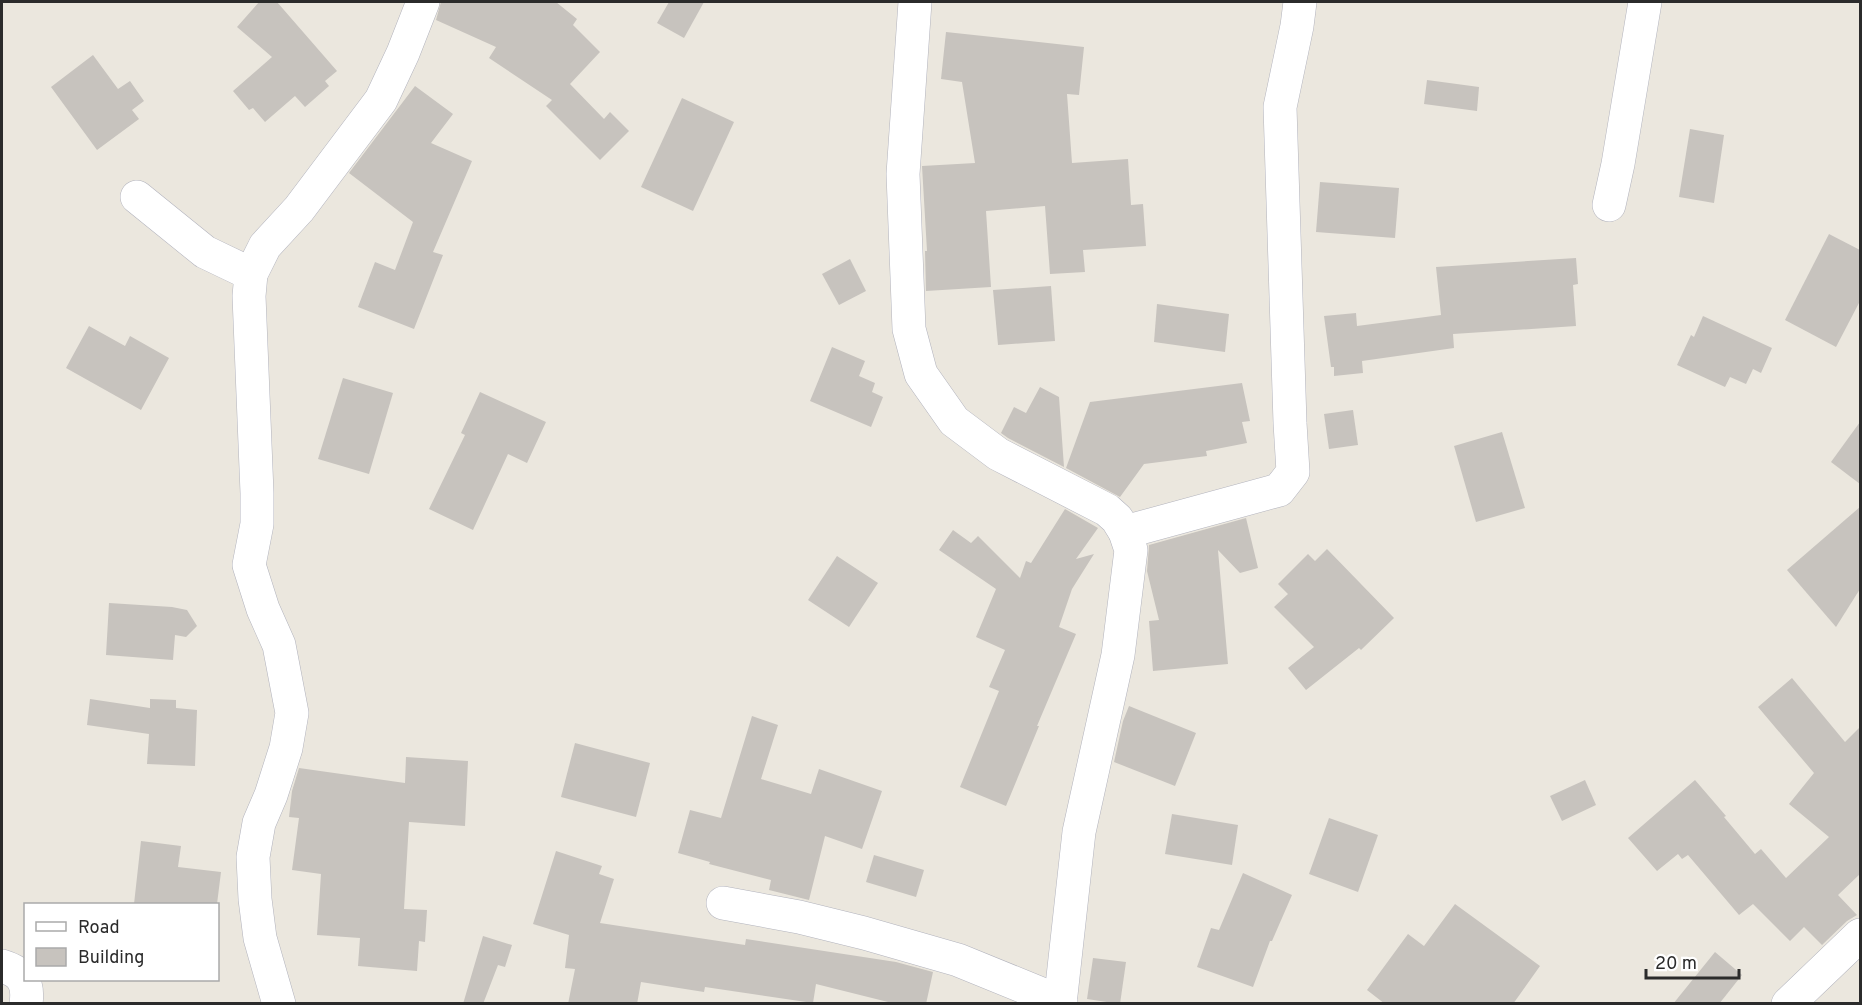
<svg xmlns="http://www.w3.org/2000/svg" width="1862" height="1005" font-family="Overpass,sans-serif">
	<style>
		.building { fill: #c7c3be }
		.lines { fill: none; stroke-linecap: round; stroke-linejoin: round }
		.minor-casing { stroke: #b2b3bd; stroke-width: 34 }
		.minor { stroke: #fff; stroke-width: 33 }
	</style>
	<rect width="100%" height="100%" fill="#ebe7de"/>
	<g class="building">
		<path d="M 259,2 L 277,2 L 337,71 L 325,81 L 329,86 L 305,107 L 295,96 L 265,122 L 253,108 L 249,110 L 233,91 L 272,57 L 237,27 Z"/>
		<path d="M 441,2 L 556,2 L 577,19 L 573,25 L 600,52 L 570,84 L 604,119 L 610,112 L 629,131 L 600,160 L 546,106 L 552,100 L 489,58 L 496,47 L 436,20 Z"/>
		<path d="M 669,2 L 704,2 L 684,38 L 657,23 Z"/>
		<path d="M 946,32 L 1084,47 L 1079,95 L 1067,94 L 1072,163 L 1128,159 L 1131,205 L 1143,204 L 1146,246 L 1083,250 L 1085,272 L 1050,274 L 1045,206 L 986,211 L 991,287 L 926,291 L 925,251 L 927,251 L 922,166 L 975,163 L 962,82 L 941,79 Z"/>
		<path d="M 93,55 L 118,89 L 130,81 L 144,101 L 132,110 L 139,119 L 97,150 L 51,87 Z"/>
		<path d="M 1427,80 L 1479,87 L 1477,111 L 1424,104 Z"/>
		<path d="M 415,86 L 453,114 L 431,143 L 472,161 L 433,252 L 443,255 L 414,329 L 358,307 L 375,262 L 395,270 L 413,222 L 349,173 Z"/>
		<path d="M 682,98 L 734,122 L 693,211 L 641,187 Z"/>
		<path d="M 1690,129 L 1724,135 L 1714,203 L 1679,197 Z"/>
		<path d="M 1320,182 L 1399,188 L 1395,238 L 1316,232 Z"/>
		<path d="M 1829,234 L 1860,250 L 1860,301 L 1836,347 L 1785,320 Z"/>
		<path d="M 1576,258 L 1578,284 L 1573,285 L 1576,326 L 1453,334 L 1454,348 L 1362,361 L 1363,373 L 1334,376 L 1334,367 L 1331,367 L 1324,316 L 1356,313 L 1357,326 L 1441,315 L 1436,267 Z"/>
		<path d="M 850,259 L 866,291 L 839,305 L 822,274 Z"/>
		<path d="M 1051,286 L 1055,341 L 998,345 L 993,290 Z"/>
		<path d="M 1157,304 L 1229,314 L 1225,352 L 1154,342 Z"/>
		<path d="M 1703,316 L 1772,348 L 1761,373 L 1753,369 L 1746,384 L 1730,377 L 1725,387 L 1677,365 L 1691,335 L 1694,337 Z"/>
		<path d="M 89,326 L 125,346 L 130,336 L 169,358 L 141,410 L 66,368 Z"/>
		<path d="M 832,347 L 865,361 L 859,376 L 875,383 L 872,392 L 883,397 L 871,427 L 810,401 Z"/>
		<path d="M 343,378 L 393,393 L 369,474 L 318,459 Z"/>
		<path d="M 1242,383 L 1250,421 L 1242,422 L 1247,443 L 1206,451 L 1207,456 L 1144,464 L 1120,497 L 1066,468 L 1090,402 Z"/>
		<path d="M 1040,387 L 1059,397 L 1064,467 L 1008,438 L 1001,433 L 1014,407 L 1026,413 Z"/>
		<path d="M 480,392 L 546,422 L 527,463 L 508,454 L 473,530 L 429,509 L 465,435 L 461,433 Z"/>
		<path d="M 1353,410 L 1358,445 L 1329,449 L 1324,414 Z"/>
		<path d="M 1860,422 L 1860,484 L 1831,462 Z"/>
		<path d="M 1502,432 L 1525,508 L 1476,522 L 1454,446 Z"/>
		<path d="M 1860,507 L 1860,589 L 1836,627 L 1787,570 Z"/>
		<path d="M 1065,509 L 1098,528 L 1076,559 L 1094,554 L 1072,589 L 1059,627 L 1076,634 L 1037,726 L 1039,726 L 1006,806 L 960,787 L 999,691 L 989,687 L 1005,650 L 976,637 L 996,589 L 939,550 L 953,530 L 971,543 L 978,536 L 1020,578 L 1026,561 L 1031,563 Z"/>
		<path d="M 1246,518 L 1258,568 L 1240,573 L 1218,550 L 1228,664 L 1153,671 L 1149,621 L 1159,620 L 1147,571 L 1149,545 Z"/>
		<path d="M 1327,549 L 1394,618 L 1361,650 L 1359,648 L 1306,690 L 1288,668 L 1314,647 L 1274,607 L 1288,594 L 1278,584 L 1308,554 L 1315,561 Z"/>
		<path d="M 837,556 L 878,583 L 849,627 L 808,600 Z"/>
		<path d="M 109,603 L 172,607 L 187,610 L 197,626 L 186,637 L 175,635 L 173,660 L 106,655 Z"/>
		<path d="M 1792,678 L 1845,742 L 1860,727 L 1860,874 L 1838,895 L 1857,915 L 1847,921 L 1822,945 L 1804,927 L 1790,941 L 1753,904 L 1739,915 L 1688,855 L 1682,859 L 1678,854 L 1657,871 L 1628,838 L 1695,780 L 1726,816 L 1724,817 L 1755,854 L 1761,849 L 1786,878 L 1829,837 L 1789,804 L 1814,773 L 1758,707 Z"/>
		<path d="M 90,699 L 150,708 L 150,699 L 176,700 L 176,708 L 197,710 L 195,766 L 147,764 L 149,734 L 87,725 Z"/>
		<path d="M 1129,706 L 1196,733 L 1175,786 L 1114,762 L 1123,721 Z"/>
		<path d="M 752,716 L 778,725 L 761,779 L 811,794 L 819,769 L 882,791 L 862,849 L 825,836 L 809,900 L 769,890 L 771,880 L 709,864 L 710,862 L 678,853 L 690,810 L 721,818 Z"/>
		<path d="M 575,743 L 650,763 L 636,817 L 561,797 Z"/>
		<path d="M 406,757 L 468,761 L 465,826 L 409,822 L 404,909 L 427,910 L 425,942 L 419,941 L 417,971 L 358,966 L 360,938 L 317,935 L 321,874 L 292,870 L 299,818 L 289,817 L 292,791 L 299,768 L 405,783 Z"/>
		<path d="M 1585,780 L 1596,805 L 1562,821 L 1550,796 Z"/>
		<path d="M 1172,814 L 1238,825 L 1232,865 L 1165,854 Z"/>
		<path d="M 1329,818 L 1378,835 L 1358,892 L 1309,874 Z"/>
		<path d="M 141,841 L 181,846 L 178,867 L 221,872 L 217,904 L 134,904 Z"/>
		<path d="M 556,851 L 602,866 L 599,874 L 614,879 L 600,923 L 745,945 L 746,939 L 896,962 L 933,972 L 926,1004 L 896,1004 L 816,984 L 813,1003 L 705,987 L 704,992 L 641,982 L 637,1004 L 568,1004 L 575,969 L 565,968 L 569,935 L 533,924 Z"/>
		<path d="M 874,855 L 924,870 L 916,897 L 866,882 Z"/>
		<path d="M 1243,873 L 1292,895 L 1272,941 L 1270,941 L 1253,987 L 1197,967 L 1211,928 L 1219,930 Z"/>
		<path d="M 1455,904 L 1540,966 L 1513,1004 L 1385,1004 L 1367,990 L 1408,934 L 1424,946 Z"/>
		<path d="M 483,936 L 512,945 L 505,967 L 498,965 L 483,1004 L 463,1004 Z"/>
		<path d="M 1715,952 L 1742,975 L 1719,1004 L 1673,1004 Z"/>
		<path d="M 1093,958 L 1126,962 L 1120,1004 L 1087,999 Z"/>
	</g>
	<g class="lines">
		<defs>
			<g id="minor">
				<path d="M 915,2 L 903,174 L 909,329 L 921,374 L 954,421 L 998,454 L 1107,510 L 1117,519 L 1125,532 L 1131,550 L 1118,655 L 1079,832 L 1060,1004"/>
				<path d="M 137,197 L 205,252 L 251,274"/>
				<path d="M 1609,205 L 1618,164 L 1645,2"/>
				<path d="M 1125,532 L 1279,490 L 1293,472 L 1290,423 L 1280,107 L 1297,26 L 1300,2"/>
				<path d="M 723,903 L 799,917 L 864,933 L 958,960 L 1061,1002"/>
				<path d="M 2,966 C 22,972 29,982 26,1004"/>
				<path d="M 279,1004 L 260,938 L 255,899 L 253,857 L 259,823 L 271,795 L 286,748 L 292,713 L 279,645 L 263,609 L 249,565 L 257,524 L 257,493 L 249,296 L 251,274 L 265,246 L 299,209 L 381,100 L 403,53 L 423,2"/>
				<path d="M 1788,1004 L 1860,935"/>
			</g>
		</defs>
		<use href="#minor" class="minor-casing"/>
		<use href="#minor" class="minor"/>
	</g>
	<rect width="1862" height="1005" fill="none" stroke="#2b2b2b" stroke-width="6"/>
	<rect x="24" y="903" width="195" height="78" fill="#ffffff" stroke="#aaaaaa" stroke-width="1.5"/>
	<rect x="36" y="922" width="30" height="9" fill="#ffffff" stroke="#aaaaaa" stroke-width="1.5"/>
	<text x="78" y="933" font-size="18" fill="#2b2b2b">Road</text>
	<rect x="36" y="948" width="30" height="18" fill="#c7c3be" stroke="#aaaaaa" stroke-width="1.5"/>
	<text x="78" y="963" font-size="18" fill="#2b2b2b">Building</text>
	<path d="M1646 969v9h93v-9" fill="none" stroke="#2b2b2b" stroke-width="3"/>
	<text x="1655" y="969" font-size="18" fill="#2b2b2b" stroke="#ffffff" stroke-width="4.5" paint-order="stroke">20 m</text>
</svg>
